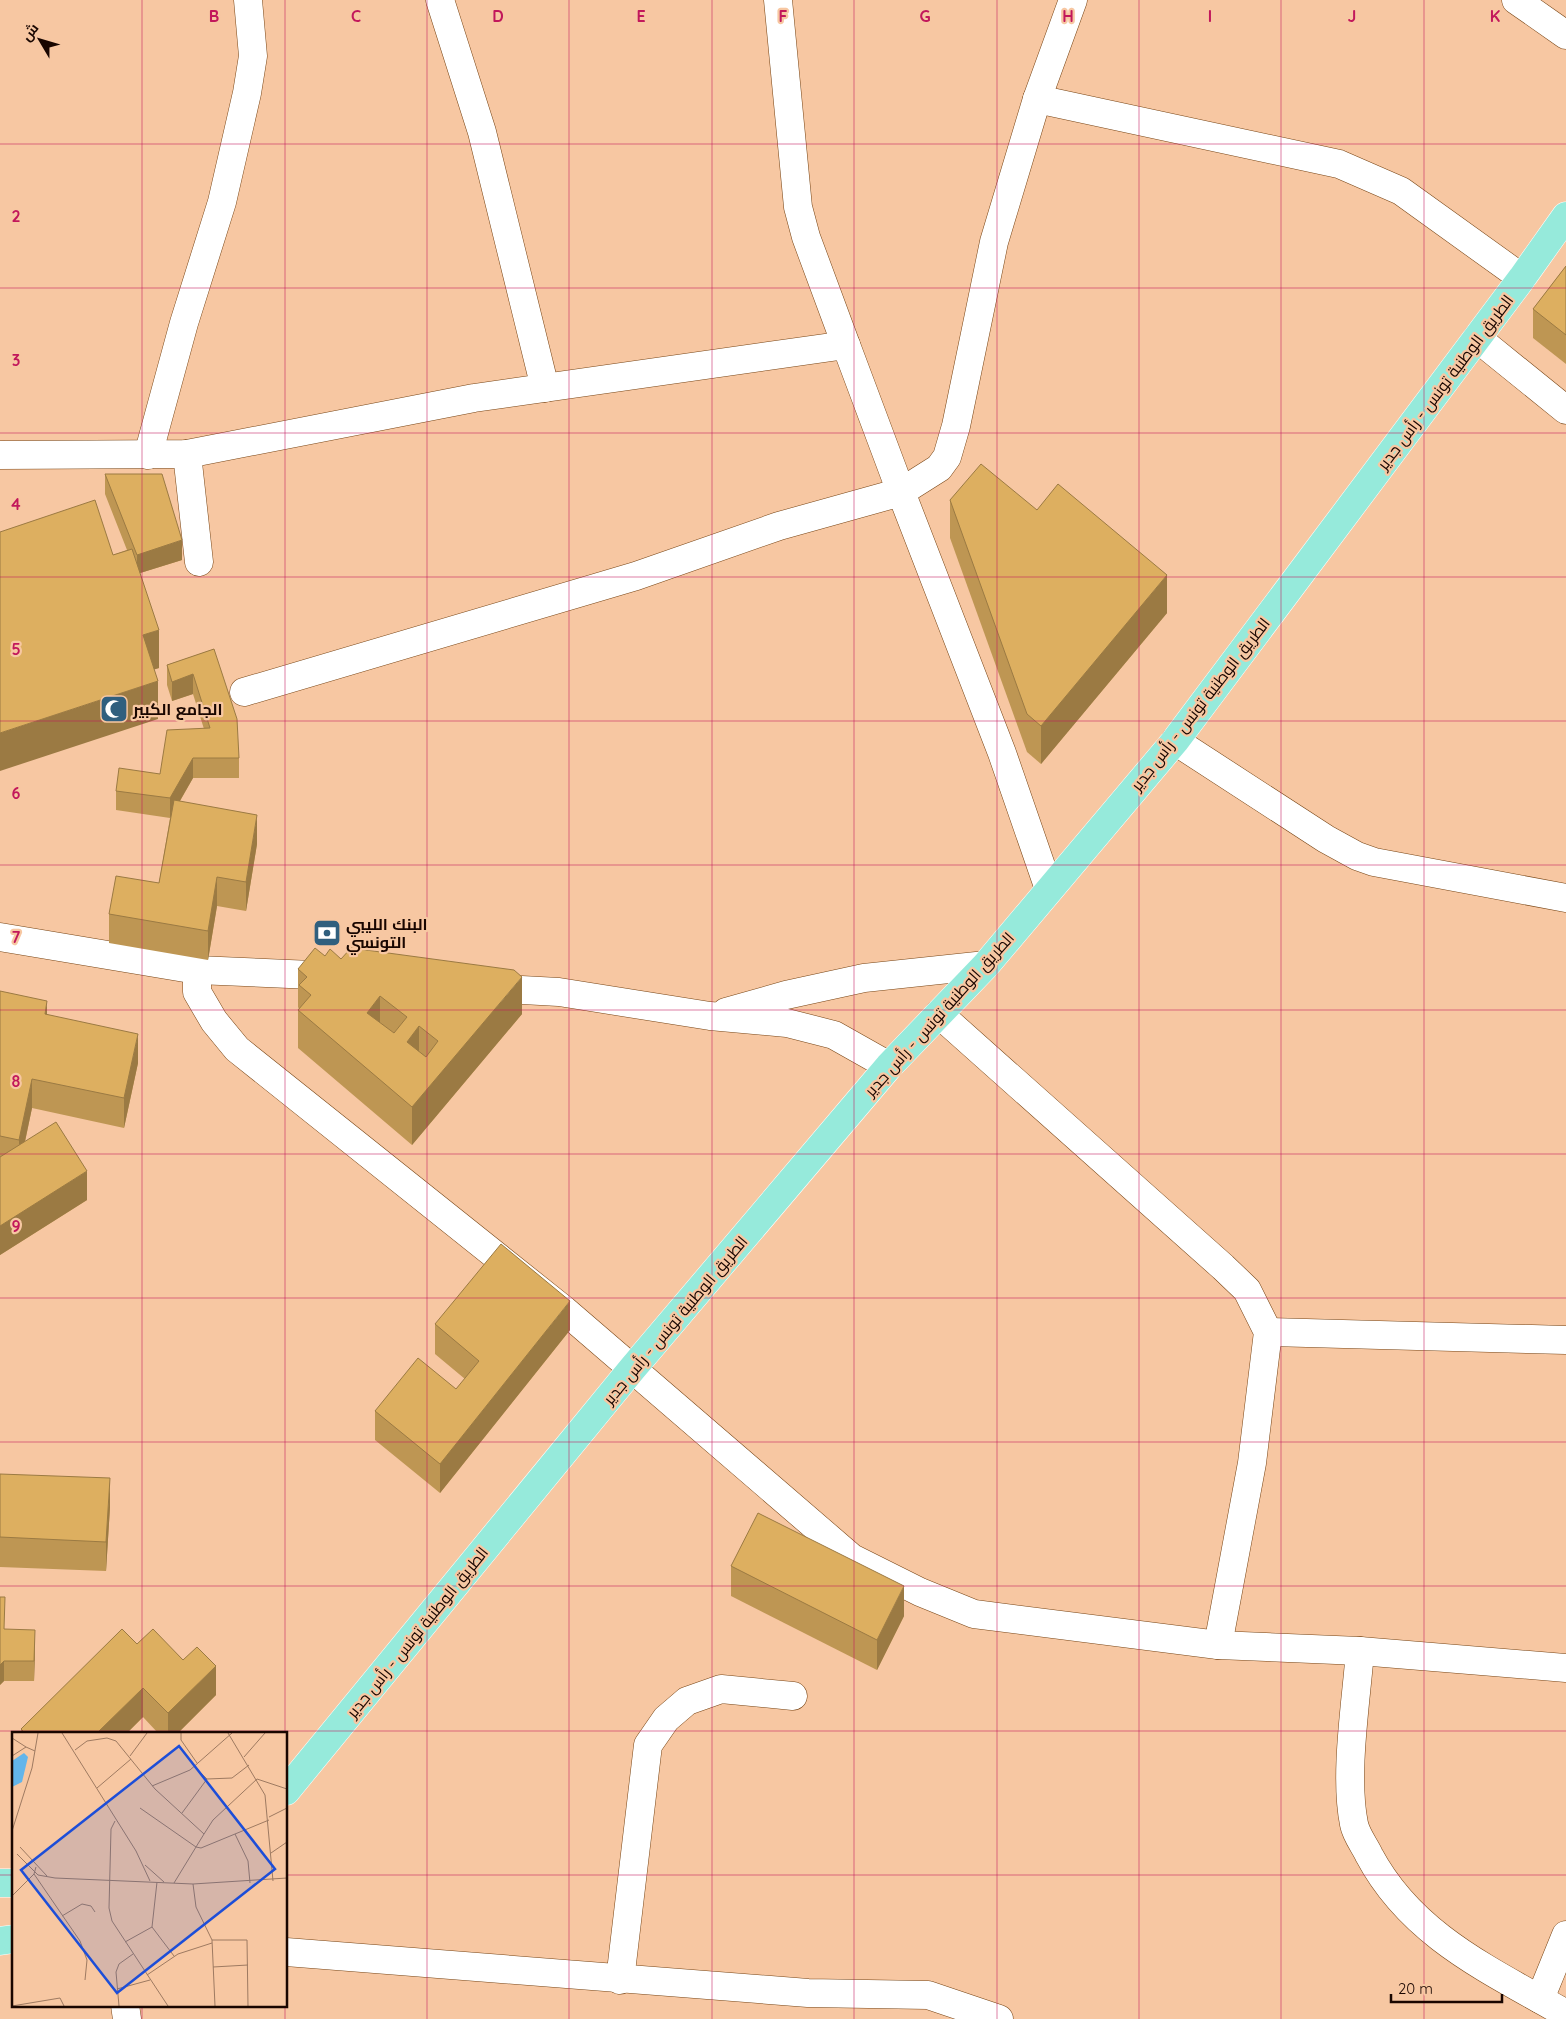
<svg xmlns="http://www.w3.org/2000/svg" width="1566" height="2019" font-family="Quicksand,Cairo,sans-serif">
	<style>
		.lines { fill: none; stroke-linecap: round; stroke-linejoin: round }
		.minor-casing { stroke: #784515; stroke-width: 29 }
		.major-casing { stroke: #fff; stroke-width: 29 }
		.minor { stroke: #fff; stroke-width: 28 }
		.major { stroke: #96eadb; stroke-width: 28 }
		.wall { fill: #be9653 }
		.shaded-wall { fill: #9b7a43 }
		.building { fill: #ddaf60; stroke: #9b7a43; fill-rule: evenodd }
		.grid { fill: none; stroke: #c2185b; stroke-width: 1; stroke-opacity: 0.55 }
		.labels { text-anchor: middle; stroke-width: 4.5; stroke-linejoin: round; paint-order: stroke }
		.street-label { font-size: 16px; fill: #190600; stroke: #f7c7a2 }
		.poi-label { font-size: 16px; font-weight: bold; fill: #190600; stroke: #f7c7a2; text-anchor: start }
		.inset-road { fill: none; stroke: #9e7a61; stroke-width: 1 }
		.view { fill: #1d4ed8; fill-opacity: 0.15; stroke: #1d4ed8; stroke-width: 2.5 }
		.inset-edge { fill: none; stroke: #190600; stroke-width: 2.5 }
		.grid-label { font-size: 16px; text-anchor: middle; font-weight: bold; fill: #c2185b; stroke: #f7c7a2; stroke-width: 4.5; stroke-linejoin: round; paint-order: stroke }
	</style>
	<rect width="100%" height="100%" fill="#f7c7a2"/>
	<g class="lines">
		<defs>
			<g id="minor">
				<path d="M 440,0 L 482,132 L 545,388"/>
				<path d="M 778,0 L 798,207 L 806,237 L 846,345"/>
				<path d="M 1516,0 L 1566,35"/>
				<path d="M 1037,99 L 1339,164 L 1401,191 L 1522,278"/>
				<path d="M 1477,338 L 1566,410"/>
				<path d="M 187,454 L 199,562"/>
				<path d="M 0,455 L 187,454 L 474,398 L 846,345 L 901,492 L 939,468 L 947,457 L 956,426 L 994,242 L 1037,99 L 1073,0"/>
				<path d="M 148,455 L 184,323 L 222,202 L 247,93 L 253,56 L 248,0"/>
				<path d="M 244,692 L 636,576 L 779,526 L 901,492 L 1002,753 L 1049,889"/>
				<path d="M 1175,741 L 1326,839 L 1357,856 L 1374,862 L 1566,898"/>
				<path d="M 0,937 L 197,970 L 336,976"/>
				<path d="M 197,970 L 197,992 L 214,1021 L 237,1049 L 564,1310 L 852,1558 L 920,1592 L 974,1614 L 1218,1645 L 1360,1651 L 1566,1668"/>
				<path d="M 486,988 L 559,992 L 710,1016 L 787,1023 L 834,1035 L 889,1066"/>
				<path d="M 726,1012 L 786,995 L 864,978 L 986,965"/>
				<path d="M 939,1014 L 1223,1267 L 1247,1290 L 1268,1332 L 1252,1463 L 1218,1645"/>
				<path d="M 1268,1332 L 1566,1340"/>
				<path d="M 1360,1651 C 1356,1703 1344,1775 1354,1824 C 1356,1835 1365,1846 1369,1855 C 1412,1936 1490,1970 1566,2014"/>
				<path d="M 286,1952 L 808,1993 L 928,1995 L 999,2019"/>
				<path d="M 620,1980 L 648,1745 L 666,1719 L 687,1701 L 721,1689 L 793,1696"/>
				<path d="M 1540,1999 L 1566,1935"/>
				<path d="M 125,2005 L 127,2019"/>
			</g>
			<g id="major">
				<path d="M 286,1791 L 632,1369 L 889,1066 L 986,965 L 1175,741 L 1522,278 L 1566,216"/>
				<path d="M 0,1883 L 14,1883"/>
				<path d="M 0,1941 L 14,1939"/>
			</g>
		</defs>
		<use href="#minor" class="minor-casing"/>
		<use href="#major" class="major-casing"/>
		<use href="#minor" class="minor"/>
		<use href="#major" class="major"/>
	</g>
	<g class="wall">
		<path d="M 1566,266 L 1566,364 L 1533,338 L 1533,309 Z"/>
		<path d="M 105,474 L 182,560 L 140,573 L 159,668 L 154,669 L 158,719 L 113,555 L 127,550 L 105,494 Z"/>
		<path d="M 950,500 L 1037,510 L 1167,613 L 1041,764 L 1027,752 L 950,538 Z"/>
		<path d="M 214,649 L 239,758 L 239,778 L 193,778 L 180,801 L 257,844 L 246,911 L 217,906 L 208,960 L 109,943 L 109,914 L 159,883 L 170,818 L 116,810 L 116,791 L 160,774 L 204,729 L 193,694 L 172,701 L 167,685 L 167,665 Z"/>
		<path d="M 325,956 L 341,959 L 522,1014 L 412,1145 L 298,1048 L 298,1010 L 299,1009 L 298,1007 L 298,969 Z"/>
		<path d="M 0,991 L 47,1014 L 138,1063 L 124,1128 L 32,1108 L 25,1142 L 87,1200 L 0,1255 Z"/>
		<path d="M 435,1324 L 570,1330 L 440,1493 L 375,1440 L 375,1411 L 456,1389 L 465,1379 L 435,1354 Z"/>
		<path d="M 0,1474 L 110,1507 L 106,1571 L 0,1567 Z"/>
		<path d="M 731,1566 L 904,1616 L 877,1670 L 731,1596 Z"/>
		<path d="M 5,1629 L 35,1650 L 34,1681 L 4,1681 L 0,1685 Z"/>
		<path d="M 137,1644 L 216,1695 L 178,1733 L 158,1733 L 143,1717 L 127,1733 L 21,1733 L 21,1729 Z"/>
	</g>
	<g class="shaded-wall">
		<path d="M 182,540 L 182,560 L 137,574 L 137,555 Z"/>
		<path d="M 1167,575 L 1167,613 L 1041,764 L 1041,726 Z"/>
		<path d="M 159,630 L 159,668 L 143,673 L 143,635 Z"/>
		<path d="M 193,674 L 193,694 L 172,701 L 172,682 Z"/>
		<path d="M 158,681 L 158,719 L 0,771 L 0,733 Z"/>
		<path d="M 193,758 L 193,778 L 170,818 L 170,798 Z"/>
		<path d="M 257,815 L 257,844 L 246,911 L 246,882 Z"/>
		<path d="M 217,877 L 217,906 L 208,960 L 208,931 Z"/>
		<path d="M 522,977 L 522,1014 L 412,1145 L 412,1107 Z"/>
		<path d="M 380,996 L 380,1034 L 367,1013 Z"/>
		<path d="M 47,1001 L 47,1031 L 45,1014 Z"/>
		<path d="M 419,1026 L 419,1064 L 407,1042 Z"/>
		<path d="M 138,1034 L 138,1063 L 124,1128 L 124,1098 Z"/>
		<path d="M 32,1079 L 32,1108 L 19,1169 L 19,1140 Z"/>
		<path d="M 87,1171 L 87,1200 L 0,1255 L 0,1226 Z"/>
		<path d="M 570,1301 L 570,1330 L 440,1493 L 440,1464 Z"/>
		<path d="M 110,1478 L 110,1507 L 106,1571 L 106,1542 Z"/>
		<path d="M 904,1586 L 904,1616 L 877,1670 L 877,1640 Z"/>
		<path d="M 35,1630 L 35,1650 L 34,1681 L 34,1661 Z"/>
		<path d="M 4,1661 L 4,1681 L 0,1685 L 0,1665 Z"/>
		<path d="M 216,1666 L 216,1695 L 178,1733 L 168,1733 L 168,1713 Z"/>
		<path d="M 143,1688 L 143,1717 L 127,1733 L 97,1733 Z"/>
	</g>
	<g class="building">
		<path d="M 1566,266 L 1566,335 L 1533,309 Z"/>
		<path d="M 981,464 L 1037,510 L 1058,484 L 1167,575 L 1041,726 L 1027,714 L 950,500 Z"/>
		<path d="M 105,474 L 162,474 L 182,540 L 137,555 Z"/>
		<path d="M 95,500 L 113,555 L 132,549 L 159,630 L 143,635 L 158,681 L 0,733 L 0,532 Z"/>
		<path d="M 214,649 L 237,719 L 239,758 L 193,758 L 170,798 L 116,791 L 119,768 L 160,774 L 167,730 L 210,728 L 193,674 L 172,682 L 167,665 Z"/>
		<path d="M 174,800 L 257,815 L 246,882 L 217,877 L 208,931 L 109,914 L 116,876 L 159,883 Z"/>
		<path d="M 315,948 L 325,956 L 330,949 L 341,959 L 351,948 L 514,970 L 522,977 L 412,1107 L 298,1010 L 311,995 L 299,985 L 307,977 L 298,969 ZM 380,996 L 407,1017 L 394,1033 L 367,1013 ZM 419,1026 L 438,1041 L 426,1057 L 407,1042 Z"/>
		<path d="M 0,991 L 47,1001 L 45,1014 L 138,1034 L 124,1098 L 32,1079 L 19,1140 L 0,1136 Z"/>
		<path d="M 56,1122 L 87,1171 L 0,1226 L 0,1157 Z"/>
		<path d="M 501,1244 L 570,1301 L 440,1464 L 375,1411 L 418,1358 L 456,1389 L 479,1361 L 435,1324 Z"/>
		<path d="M 0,1474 L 110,1478 L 106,1542 L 0,1537 Z"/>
		<path d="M 758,1513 L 904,1586 L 877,1640 L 731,1566 Z"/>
		<path d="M 0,1597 L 5,1597 L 4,1629 L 35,1630 L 34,1661 L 4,1661 L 0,1665 Z"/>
		<path d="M 122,1629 L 137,1644 L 153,1629 L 183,1660 L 197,1647 L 216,1666 L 168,1713 L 143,1688 L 97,1733 L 25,1733 L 21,1729 Z"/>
	</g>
	<path class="grid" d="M 142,0 L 142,1733M 285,0 L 285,1733M 427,0 L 427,2019M 569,0 L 569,2019M 712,0 L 712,2019M 854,0 L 854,2019M 997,0 L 997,2019M 1139,0 L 1139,2019M 1281,0 L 1281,2019M 1424,0 L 1424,2019M 0,144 L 1566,144M 0,288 L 1566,288M 0,433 L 1566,433M 0,577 L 1566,577M 0,721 L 1566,721M 0,865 L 1566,865M 0,1010 L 1566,1010M 0,1154 L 1566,1154M 0,1298 L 1566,1298M 0,1442 L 1566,1442M 0,1586 L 1566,1586M 0,1731 L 1566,1731M 0,1875 L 14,1875M 286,1875 L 1566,1875M 142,2005 L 142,2019M 285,2005 L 285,2019"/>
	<defs>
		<symbol id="mosque-square" viewBox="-11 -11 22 22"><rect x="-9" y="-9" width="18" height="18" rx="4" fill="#305f7e" stroke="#f7c7a2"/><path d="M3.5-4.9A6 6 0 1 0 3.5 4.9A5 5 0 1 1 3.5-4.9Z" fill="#fff"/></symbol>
		<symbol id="bank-square" viewBox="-11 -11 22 22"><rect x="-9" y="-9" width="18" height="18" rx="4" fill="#305f7e" stroke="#f7c7a2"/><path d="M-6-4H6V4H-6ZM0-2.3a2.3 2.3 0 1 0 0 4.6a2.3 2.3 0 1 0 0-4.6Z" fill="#fff"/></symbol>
	</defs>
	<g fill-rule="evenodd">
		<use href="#mosque-square" x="98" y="693" width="32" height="32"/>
		<use href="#bank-square" x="311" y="917" width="32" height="32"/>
	</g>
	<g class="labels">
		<g class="street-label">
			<text transform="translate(1445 382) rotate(-53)" y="6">الطريق الوطنية تونس - رأس جدير</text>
			<text transform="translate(1200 704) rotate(-52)" y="6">الطريق الوطنية تونس - رأس جدير</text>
			<text transform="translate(939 1014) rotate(-48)" y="6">الطريق الوطنية تونس - رأس جدير</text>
			<text transform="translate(675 1320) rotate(-50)" y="6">الطريق الوطنية تونس - رأس جدير</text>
			<text transform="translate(417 1632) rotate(-51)" y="6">الطريق الوطنية تونس - رأس جدير</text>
		</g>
		<g class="poi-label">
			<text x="133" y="715">الجامع الكبير</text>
			<text x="346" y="930">البنك الليبي<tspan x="346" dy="18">التونسي</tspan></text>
		</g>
	</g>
	<g transform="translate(12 1732)">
		<rect width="275" height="275" fill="#f7c7a2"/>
		<path d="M 12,21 L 16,25 L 10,50 L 0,55 L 0,29 Z" fill="#63b5ea"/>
		<path class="inset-road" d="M 50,1 L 124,119 L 138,149M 169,1 L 169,8 L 185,31M 216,1 L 253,63 L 261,149M 0,6 L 14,15M 63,18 L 75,9 L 95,6 L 104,9 L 143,57 L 192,102 L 184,115 L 189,116 L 257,88M 0,24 L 14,15 L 23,19M 118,24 L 135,1M 232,25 L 253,1M 182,34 L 195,47M 140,54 L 178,38 L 220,1M 85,56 L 119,27M 128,76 L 184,115 L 162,151M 170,81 L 195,47 L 220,46 L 237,33M 257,85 L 275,76M 103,89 L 99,97 L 97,176 L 100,189 L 156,274M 0,99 L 20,36 L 26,1M 192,102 L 201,88 L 245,47 L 275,57M 223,102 L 236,129 L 238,151M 8,115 L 35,144M 259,121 L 275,110M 5,122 L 26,143 L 43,146 L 181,152 L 275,146M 133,133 L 152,150M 22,142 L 68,209 L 75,228 L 73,248M 181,152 L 184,175 L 200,208 L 203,274M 0,164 L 22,142 L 24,135M 50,184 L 70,172 L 79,174 L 83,180M 140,195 L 162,224M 200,208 L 235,208 L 236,274M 113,210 L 140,195 L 145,150M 201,235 L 236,233M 135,243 L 166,222 L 200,211M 105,257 L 138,248M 0,274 L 48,266 L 52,274M 107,274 L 104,240 L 107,232 L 121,222"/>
		<path class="view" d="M 167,14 L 263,137 L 105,261 L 9,138 Z"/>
		<rect width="275" height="275" class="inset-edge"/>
	</g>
	<g class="grid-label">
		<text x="214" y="22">B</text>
		<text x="356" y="22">C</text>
		<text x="498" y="22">D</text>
		<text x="641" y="22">E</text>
		<text x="783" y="22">F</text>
		<text x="925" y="22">G</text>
		<text x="1068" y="22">H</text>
		<text x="1210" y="22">I</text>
		<text x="1352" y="22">J</text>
		<text x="1495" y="22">K</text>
		<text x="16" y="222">2</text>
		<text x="16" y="366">3</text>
		<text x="16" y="510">4</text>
		<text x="16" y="655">5</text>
		<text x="16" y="799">6</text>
		<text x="16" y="943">7</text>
		<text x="16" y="1087">8</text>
		<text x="16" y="1232">9</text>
	</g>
	<g transform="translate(40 40) rotate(308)" stroke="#f7c7a2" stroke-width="4" paint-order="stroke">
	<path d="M0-4L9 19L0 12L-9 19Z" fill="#190600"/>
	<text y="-8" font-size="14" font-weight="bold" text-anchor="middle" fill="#190600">ش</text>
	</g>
	<path d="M1391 1994v8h111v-8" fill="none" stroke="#190600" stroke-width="2.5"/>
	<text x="1398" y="1994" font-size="15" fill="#190600" stroke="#f7c7a2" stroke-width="4" paint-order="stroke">20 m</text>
</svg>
